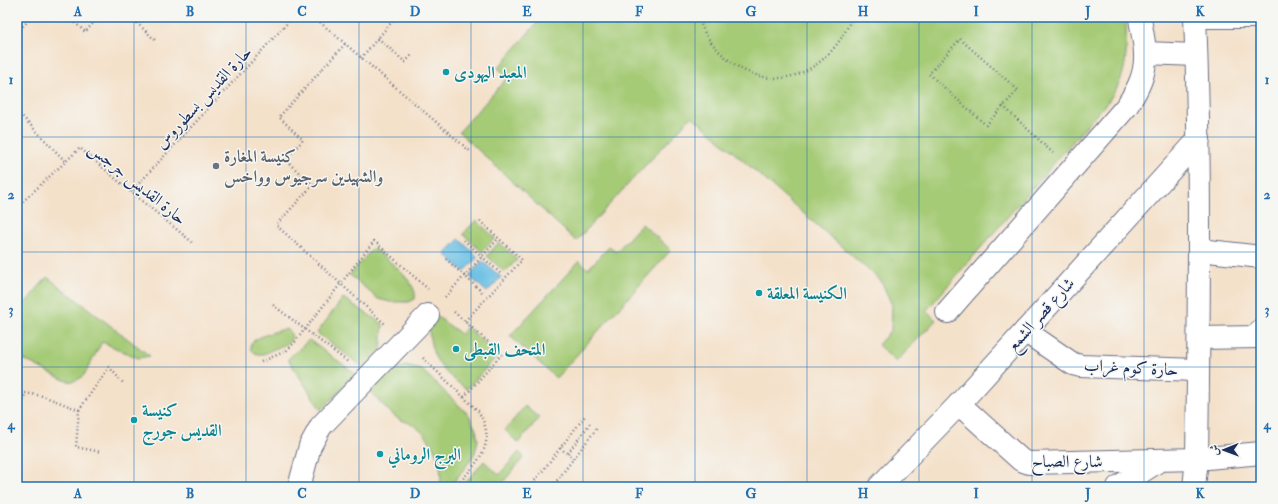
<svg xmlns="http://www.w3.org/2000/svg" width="1278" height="504" font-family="'IM FELL Double Pica',Amiri,serif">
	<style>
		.green { fill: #a5cb76; stroke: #607d6a }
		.water { fill: #66bde3; stroke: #4076a0 }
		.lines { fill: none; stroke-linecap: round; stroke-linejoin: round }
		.minor-casing { stroke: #676d84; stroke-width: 24 }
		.path { stroke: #676d84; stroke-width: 2.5; stroke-dasharray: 1 3; stroke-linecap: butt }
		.minor { stroke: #fff; stroke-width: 22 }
		.grid { fill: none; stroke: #1f6fb2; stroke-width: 1; stroke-opacity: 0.55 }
		.culture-dot { fill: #0f9aa8; stroke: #f6f6f2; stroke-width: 1.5 }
		.worship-dot { fill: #6b7280; stroke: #f6f6f2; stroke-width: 1.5 }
		.labels { text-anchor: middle; stroke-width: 3; stroke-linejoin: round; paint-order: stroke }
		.culture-label { font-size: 17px; font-weight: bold; fill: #0d838f; stroke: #f6f6f2; text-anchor: start }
		.street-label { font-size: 17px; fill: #1b2f5e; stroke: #f6f6f2 }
		.worship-label { font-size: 17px; font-weight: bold; fill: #5b616d; stroke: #f6f6f2; text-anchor: start }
		.neatline { fill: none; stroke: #1f6fb2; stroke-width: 1.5 }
		.grid-label { font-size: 13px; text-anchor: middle; font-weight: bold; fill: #1f6fb2 }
	</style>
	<rect width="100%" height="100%" fill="#f6f6f2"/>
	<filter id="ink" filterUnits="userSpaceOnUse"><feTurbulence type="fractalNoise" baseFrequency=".025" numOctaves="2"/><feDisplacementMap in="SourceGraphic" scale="8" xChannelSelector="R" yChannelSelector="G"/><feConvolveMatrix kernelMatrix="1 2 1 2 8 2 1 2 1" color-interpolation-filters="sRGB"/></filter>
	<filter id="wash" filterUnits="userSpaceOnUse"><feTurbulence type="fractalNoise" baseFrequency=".012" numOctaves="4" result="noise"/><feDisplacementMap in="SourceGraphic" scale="16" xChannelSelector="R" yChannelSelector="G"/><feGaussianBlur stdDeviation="0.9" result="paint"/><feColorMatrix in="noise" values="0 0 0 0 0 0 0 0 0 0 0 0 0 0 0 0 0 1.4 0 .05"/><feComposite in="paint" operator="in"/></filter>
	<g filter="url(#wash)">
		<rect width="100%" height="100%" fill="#f4e1ca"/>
		<g class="green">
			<path d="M 542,17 L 1126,17 C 1126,50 1130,72 1109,100 L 926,311 L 936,320 L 896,362 L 878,345 L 891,330 L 892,305 L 881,281 L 692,116 L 642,169 L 576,241 L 459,132 L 508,77 L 498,68 Z"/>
			<path d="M 476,220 L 495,238 L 482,252 L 463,234 Z"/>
			<path d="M 642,224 L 671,250 L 556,378 L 510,336 L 579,261 L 588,269 L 609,247 L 616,252 Z"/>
			<path d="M 499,242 L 517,260 L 505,272 L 487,256 Z"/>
			<path d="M 373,248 C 385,258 419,282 415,299 L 409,302 L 390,302 L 378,299 L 350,275 Z"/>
			<path d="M 47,277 L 150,356 L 138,358 L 102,342 L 84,375 C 77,382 70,383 62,379 L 23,359 L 17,365 L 17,315 L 26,302 Z"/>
			<path d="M 343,298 L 383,324 L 381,349 L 363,367 L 317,333 Z"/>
			<path d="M 438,317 L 461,334 L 467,327 L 498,355 L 467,389 C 442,372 430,359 429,327 Z"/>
			<path d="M 286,329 C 301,340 283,346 274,349 C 270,351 264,355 259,354 C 255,354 254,352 251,349 C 251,347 251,344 252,343 C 255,337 279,330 286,329 Z"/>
			<path d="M 309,340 L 356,374 L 321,410 L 288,359 Z"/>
			<path d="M 406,366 L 422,370 L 469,415 L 476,430 L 478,440 L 475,453 L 470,461 L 450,487 L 440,487 C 444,463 433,436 411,424 C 406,421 401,421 397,418 C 387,410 379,401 370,392 C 381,381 389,369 406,366 Z"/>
			<path d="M 525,406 L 539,418 L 518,443 L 505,430 Z"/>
			<path d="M 519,452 L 524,457 L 499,487 L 462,487 L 484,461 L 499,475 Z"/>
		</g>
		<g class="water">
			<path d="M 459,239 L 478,257 L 464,272 L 445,254 Z"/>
			<path d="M 482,261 L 501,277 L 487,292 L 469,276 Z"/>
		</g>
	</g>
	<g filter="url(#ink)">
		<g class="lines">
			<defs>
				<g id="minor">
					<path d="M 1145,53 L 1196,55"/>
					<path d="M 1200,250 L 1261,257"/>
					<path d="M 947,312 L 1127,106 C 1138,89 1146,74 1145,54 C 1145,42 1141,29 1140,17"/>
					<path d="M 1025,331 L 1073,364 L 1081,366 L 1198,370"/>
					<path d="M 1199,338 L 1258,337 L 1260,336 L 1261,330"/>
					<path d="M 959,404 L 1021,460 L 1029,463 L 1197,459 L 1261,453"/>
					<path d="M 299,487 L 310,446 L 321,426 L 428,315"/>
					<path d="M 879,487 L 959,404 L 1199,139"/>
					<path d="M 1118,487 L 1160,460"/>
					<path d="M 1194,487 L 1197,459 C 1199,311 1201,164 1195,17 L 1261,17"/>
				</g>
			</defs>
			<use href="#minor" class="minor-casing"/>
			<g class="path">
				<path d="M 69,17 L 85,32 L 99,17"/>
				<path d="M 131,17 L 155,40"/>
				<path d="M 314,17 L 471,152"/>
				<path d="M 699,17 C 702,32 712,45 723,55 C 772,101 830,73 852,17"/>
				<path d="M 17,32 L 32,17"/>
				<path d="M 378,38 L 405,62 L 413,54"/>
				<path d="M 960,39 L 1018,90 L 986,125 L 929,74 Z"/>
				<path d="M 345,44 L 279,117 L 303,140 L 285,160 L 313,185 L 276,225 L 385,324"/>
				<path d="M 361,58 L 396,17"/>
				<path d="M 1003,106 L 1053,153"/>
				<path d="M 17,111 L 65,161"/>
				<path d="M 131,192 L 293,17"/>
				<path d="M 17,207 L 80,148 L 131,192 L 192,242"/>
				<path d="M 464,240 L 500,273"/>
				<path d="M 446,259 L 482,292"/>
				<path d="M 445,297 L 499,238"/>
				<path d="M 273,305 L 348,362"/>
				<path d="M 454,312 L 502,354 L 464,397"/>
				<path d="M 465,321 L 522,260 L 480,221"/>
				<path d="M 423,358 L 478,411 C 499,445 477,461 456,487"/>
				<path d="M 261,362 L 286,351 L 295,342 L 374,241 L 428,289"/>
				<path d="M 79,410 L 109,367 L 124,384"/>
				<path d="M 17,435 L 18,435 L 19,418 L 25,393 L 43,396 L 79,410 L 76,447 L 101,452"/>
				<path d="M 560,448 L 574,459"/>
				<path d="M 568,453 L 591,422"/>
				<path d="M 530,487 L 585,416"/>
				<path d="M 552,487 L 597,428"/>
			</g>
			<use href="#minor" class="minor"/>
		</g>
	</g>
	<path class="grid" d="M 134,17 L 134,487M 246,17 L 246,487M 359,17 L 359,487M 471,17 L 471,487M 583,17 L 583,487M 695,17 L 695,487M 807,17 L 807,487M 919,17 L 919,487M 1032,17 L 1032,487M 1144,17 L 1144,487M 17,137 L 1261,137M 17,252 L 1261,252M 17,367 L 1261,367"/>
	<g class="culture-dot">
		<circle cx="446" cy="72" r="4"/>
		<circle cx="759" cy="293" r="4"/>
		<circle cx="456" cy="349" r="4"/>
		<circle cx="134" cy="420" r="4"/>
		<circle cx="380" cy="454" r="4"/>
	</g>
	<circle class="worship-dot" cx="216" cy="166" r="4"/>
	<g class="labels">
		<g class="culture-label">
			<text x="454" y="78">المعبد اليهودى</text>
			<text x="767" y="299">الكنيسة المعلقة</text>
			<text x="464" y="355">المتحف القبطى</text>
			<text x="142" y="416">كنيسة<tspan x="142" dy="20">القديس جورج</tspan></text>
			<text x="388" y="460">البرج الروماني</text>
		</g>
		<g class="street-label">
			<text transform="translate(203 97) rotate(-47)" y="6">حارة القديس بسطوروس</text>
			<text transform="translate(138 183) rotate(39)" y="6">حارة القديس جرجس</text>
			<text transform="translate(1040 314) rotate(-48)" y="6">شارع قصر الشمع</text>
			<text transform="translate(1131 367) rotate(3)" y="6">حارة كوم غراب</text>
			<text x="1067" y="467">شارع الصباح</text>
		</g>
		<g class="worship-label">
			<text x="224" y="162">كنيسة المغارة<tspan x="224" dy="20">والشهيدين سرجيوس وواخس</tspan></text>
		</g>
	</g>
	<rect width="1278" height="504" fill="none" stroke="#f6f6f2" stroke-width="44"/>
	<g transform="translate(1224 450) rotate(269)" stroke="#f6f6f2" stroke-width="3" paint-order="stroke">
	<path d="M0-3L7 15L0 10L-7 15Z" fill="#1b2f5e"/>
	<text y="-6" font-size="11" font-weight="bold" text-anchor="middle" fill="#1b2f5e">ش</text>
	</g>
	<rect x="22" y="22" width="1234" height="460" class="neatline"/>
	<g class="grid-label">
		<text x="78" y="16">A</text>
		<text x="190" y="16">B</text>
		<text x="302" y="16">C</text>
		<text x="415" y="16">D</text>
		<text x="527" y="16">E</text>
		<text x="639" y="16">F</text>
		<text x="751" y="16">G</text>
		<text x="863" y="16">H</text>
		<text x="976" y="16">I</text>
		<text x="1088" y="16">J</text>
		<text x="1200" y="16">K</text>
		<text x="11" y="84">1</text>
		<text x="1267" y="84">1</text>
		<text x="11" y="199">2</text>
		<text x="1267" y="199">2</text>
		<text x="11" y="314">3</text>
		<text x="1267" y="314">3</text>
		<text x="11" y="429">4</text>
		<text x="1267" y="429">4</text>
		<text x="78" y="498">A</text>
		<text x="190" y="498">B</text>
		<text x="302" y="498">C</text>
		<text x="415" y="498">D</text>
		<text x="527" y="498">E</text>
		<text x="639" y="498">F</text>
		<text x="751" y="498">G</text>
		<text x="863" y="498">H</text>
		<text x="976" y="498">I</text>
		<text x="1088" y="498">J</text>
		<text x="1200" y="498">K</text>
	</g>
</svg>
